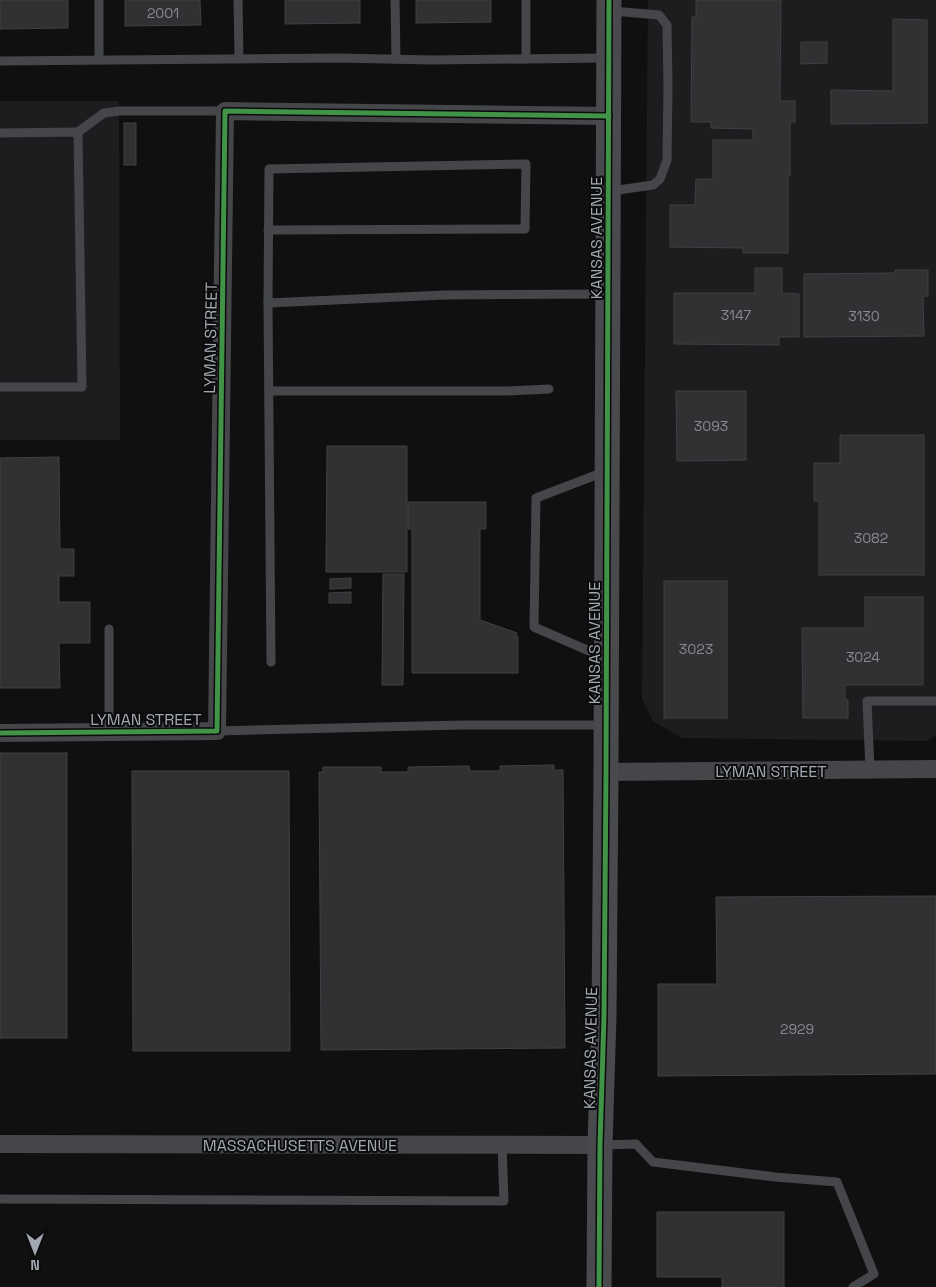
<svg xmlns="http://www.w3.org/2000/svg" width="936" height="1287" font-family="'Space Grotesk',sans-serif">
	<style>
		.built { fill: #1d1d1f }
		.building { fill: #313133; stroke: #404144 }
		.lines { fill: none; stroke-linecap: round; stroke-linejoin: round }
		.lane { stroke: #444649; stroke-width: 9 }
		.street { stroke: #444649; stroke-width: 18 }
		.secondary { stroke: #484a4d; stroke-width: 25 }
		.cycleway-casing { stroke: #0b0b0c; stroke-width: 8 }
		.cycleway { stroke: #419447; stroke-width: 5 }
		.labels { text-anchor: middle; stroke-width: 4; stroke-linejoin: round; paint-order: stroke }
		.number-label { font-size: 14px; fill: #868a92 }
		.street-label { font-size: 16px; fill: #a2a8b1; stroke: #0b0b0c }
	</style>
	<rect width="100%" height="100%" fill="#101011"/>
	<g class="built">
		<path d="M 648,0 L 936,0 L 936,735 L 927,741 L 682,738 L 653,721 L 642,699 Z"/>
		<path d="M 0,101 L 119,101 L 120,440 L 0,440 Z"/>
	</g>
	<g class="building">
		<path d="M 0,0 L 68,0 L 68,28 L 0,29 Z"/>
		<path d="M 125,0 L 200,0 L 201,25 L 125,26 Z"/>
		<path d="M 285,0 L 360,0 L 360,23 L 285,24 Z"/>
		<path d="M 416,0 L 491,0 L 491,22 L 416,23 Z"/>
		<path d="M 696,0 L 781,0 L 780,101 L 795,101 L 795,122 L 790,122 L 790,176 L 788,176 L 788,253 L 743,253 L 743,248 L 670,247 L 670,205 L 695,205 L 696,179 L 713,179 L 713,140 L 753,140 L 753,129 L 711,128 L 711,122 L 691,122 L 692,17 L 696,17 Z"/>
		<path d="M 893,19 L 927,20 L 927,123 L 831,124 L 831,90 L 893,91 Z"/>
		<path d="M 801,42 L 827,42 L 827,63 L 801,64 Z"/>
		<rect x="124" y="123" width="12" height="42"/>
		<path d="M 755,268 L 782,268 L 782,293 L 799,294 L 799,337 L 779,337 L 779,345 L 674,344 L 674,293 L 755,293 Z"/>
		<path d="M 895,270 L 928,270 L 928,296 L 923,296 L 924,336 L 804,337 L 804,274 L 895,273 Z"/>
		<path d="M 676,391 L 746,391 L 746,460 L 677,461 Z"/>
		<path d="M 840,435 L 924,435 L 924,575 L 819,575 L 819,501 L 814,501 L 814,463 L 840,463 Z"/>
		<path d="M 327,446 L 407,446 L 407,572 L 326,572 Z"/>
		<path d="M 59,457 L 60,549 L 74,549 L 74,576 L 59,576 L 59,602 L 90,602 L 90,643 L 59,643 L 60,688 L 0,688 L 0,458 Z"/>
		<path d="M 408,502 L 486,502 L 486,529 L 480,529 L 480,620 L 517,633 L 516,636 L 518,637 L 518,673 L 412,673 L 412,529 L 408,529 Z"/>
		<path d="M 383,574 L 404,574 L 403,685 L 382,685 Z"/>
		<path d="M 351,578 L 351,588 L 330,589 L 330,579 Z"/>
		<rect x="664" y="581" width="63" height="137"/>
		<path d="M 351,592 L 351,603 L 329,603 L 329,593 Z"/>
		<path d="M 865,597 L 923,597 L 923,685 L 845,685 L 845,700 L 848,700 L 848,718 L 803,718 L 802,628 L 865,628 Z"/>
		<rect x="0" y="753" width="67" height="285"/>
		<path d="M 554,765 L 554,770 L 563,770 L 565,1048 L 321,1050 L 319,772 L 323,772 L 323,767 L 381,767 L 381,772 L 408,772 L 408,767 L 469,766 L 470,771 L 500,771 L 500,766 Z"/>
		<path d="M 132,771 L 289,771 L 290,1051 L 133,1051 Z"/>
		<path d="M 936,896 L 936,1074 L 658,1076 L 658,984 L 717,984 L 716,897 Z"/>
		<path d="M 657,1212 L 784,1212 L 784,1287 L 722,1287 L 722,1277 L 657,1277 Z"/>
	</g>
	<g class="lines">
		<g class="lane">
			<path d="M 99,0 L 99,60"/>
			<path d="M 238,0 L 239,59"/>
			<path d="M 395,0 L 396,59"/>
			<path d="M 526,0 L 526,59"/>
			<path d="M 0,61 L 340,58 L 431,60 L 607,58"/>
			<path d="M 78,132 L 104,113 L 119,111 L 225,111"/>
			<path d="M 0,133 L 78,132 L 82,387 L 0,387"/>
			<path d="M 611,191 L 653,185 L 660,179 L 667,160 L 668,87 L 667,25 L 659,15 L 612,11"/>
			<path d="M 268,230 L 525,229 L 526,164 L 269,169 L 268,303 L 444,295 L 607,294"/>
			<path d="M 268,303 L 271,662"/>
			<path d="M 269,391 L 506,391 L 549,389"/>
			<path d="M 109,629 L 109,732"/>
			<path d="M 603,657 L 534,627 L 536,498 L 604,472"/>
			<path d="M 217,731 L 462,725 L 604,725"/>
			<path d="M 870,770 L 867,701 L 936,701"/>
			<path d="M 602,1145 L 636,1144 L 653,1162 L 775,1177 L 837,1182 L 874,1274 L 853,1287"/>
			<path d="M 0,1199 L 504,1201 L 502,1145"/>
		</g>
		<g class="street">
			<path d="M 0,733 L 217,731 L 225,111 L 609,116"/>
			<path d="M 606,772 L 936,769"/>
			<path d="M 0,1144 L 600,1145"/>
		</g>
		<path class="secondary" d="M 599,1287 L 600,1145 L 604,1016 L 606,772 L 609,0"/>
		<defs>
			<g id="cycleway">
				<path d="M 0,733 L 217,731 L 225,111 L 609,116"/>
				<path d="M 599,1287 L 600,1145 L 604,1016 L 606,772 L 609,0"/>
			</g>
		</defs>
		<use href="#cycleway" class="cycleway-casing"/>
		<use href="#cycleway" class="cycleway"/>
	</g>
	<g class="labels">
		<g class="number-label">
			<text x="163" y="18">2001</text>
			<text x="736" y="320">3147</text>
			<text x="864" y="321">3130</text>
			<text x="711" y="431">3093</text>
			<text x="871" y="543">3082</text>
			<text x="696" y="654">3023</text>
			<text x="863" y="662">3024</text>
			<text x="797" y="1034">2929</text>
		</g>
		<g class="street-label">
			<text transform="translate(596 238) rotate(-90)" y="6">KANSAS AVENUE</text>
			<text transform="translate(210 338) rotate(-89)" y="6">LYMAN STREET</text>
			<text transform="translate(594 643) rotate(-90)" y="6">KANSAS AVENUE</text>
			<text x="146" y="725">LYMAN STREET</text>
			<text x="771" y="777">LYMAN STREET</text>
			<text transform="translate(590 1048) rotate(-89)" y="6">KANSAS AVENUE</text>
			<text x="300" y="1151">MASSACHUSETTS AVENUE</text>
		</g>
	</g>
	<g transform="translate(35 1252) rotate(180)" stroke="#0b0b0c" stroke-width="4" paint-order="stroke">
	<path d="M0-4L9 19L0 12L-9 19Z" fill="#a2a8b1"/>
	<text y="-8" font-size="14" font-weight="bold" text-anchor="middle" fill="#a2a8b1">N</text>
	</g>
</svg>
